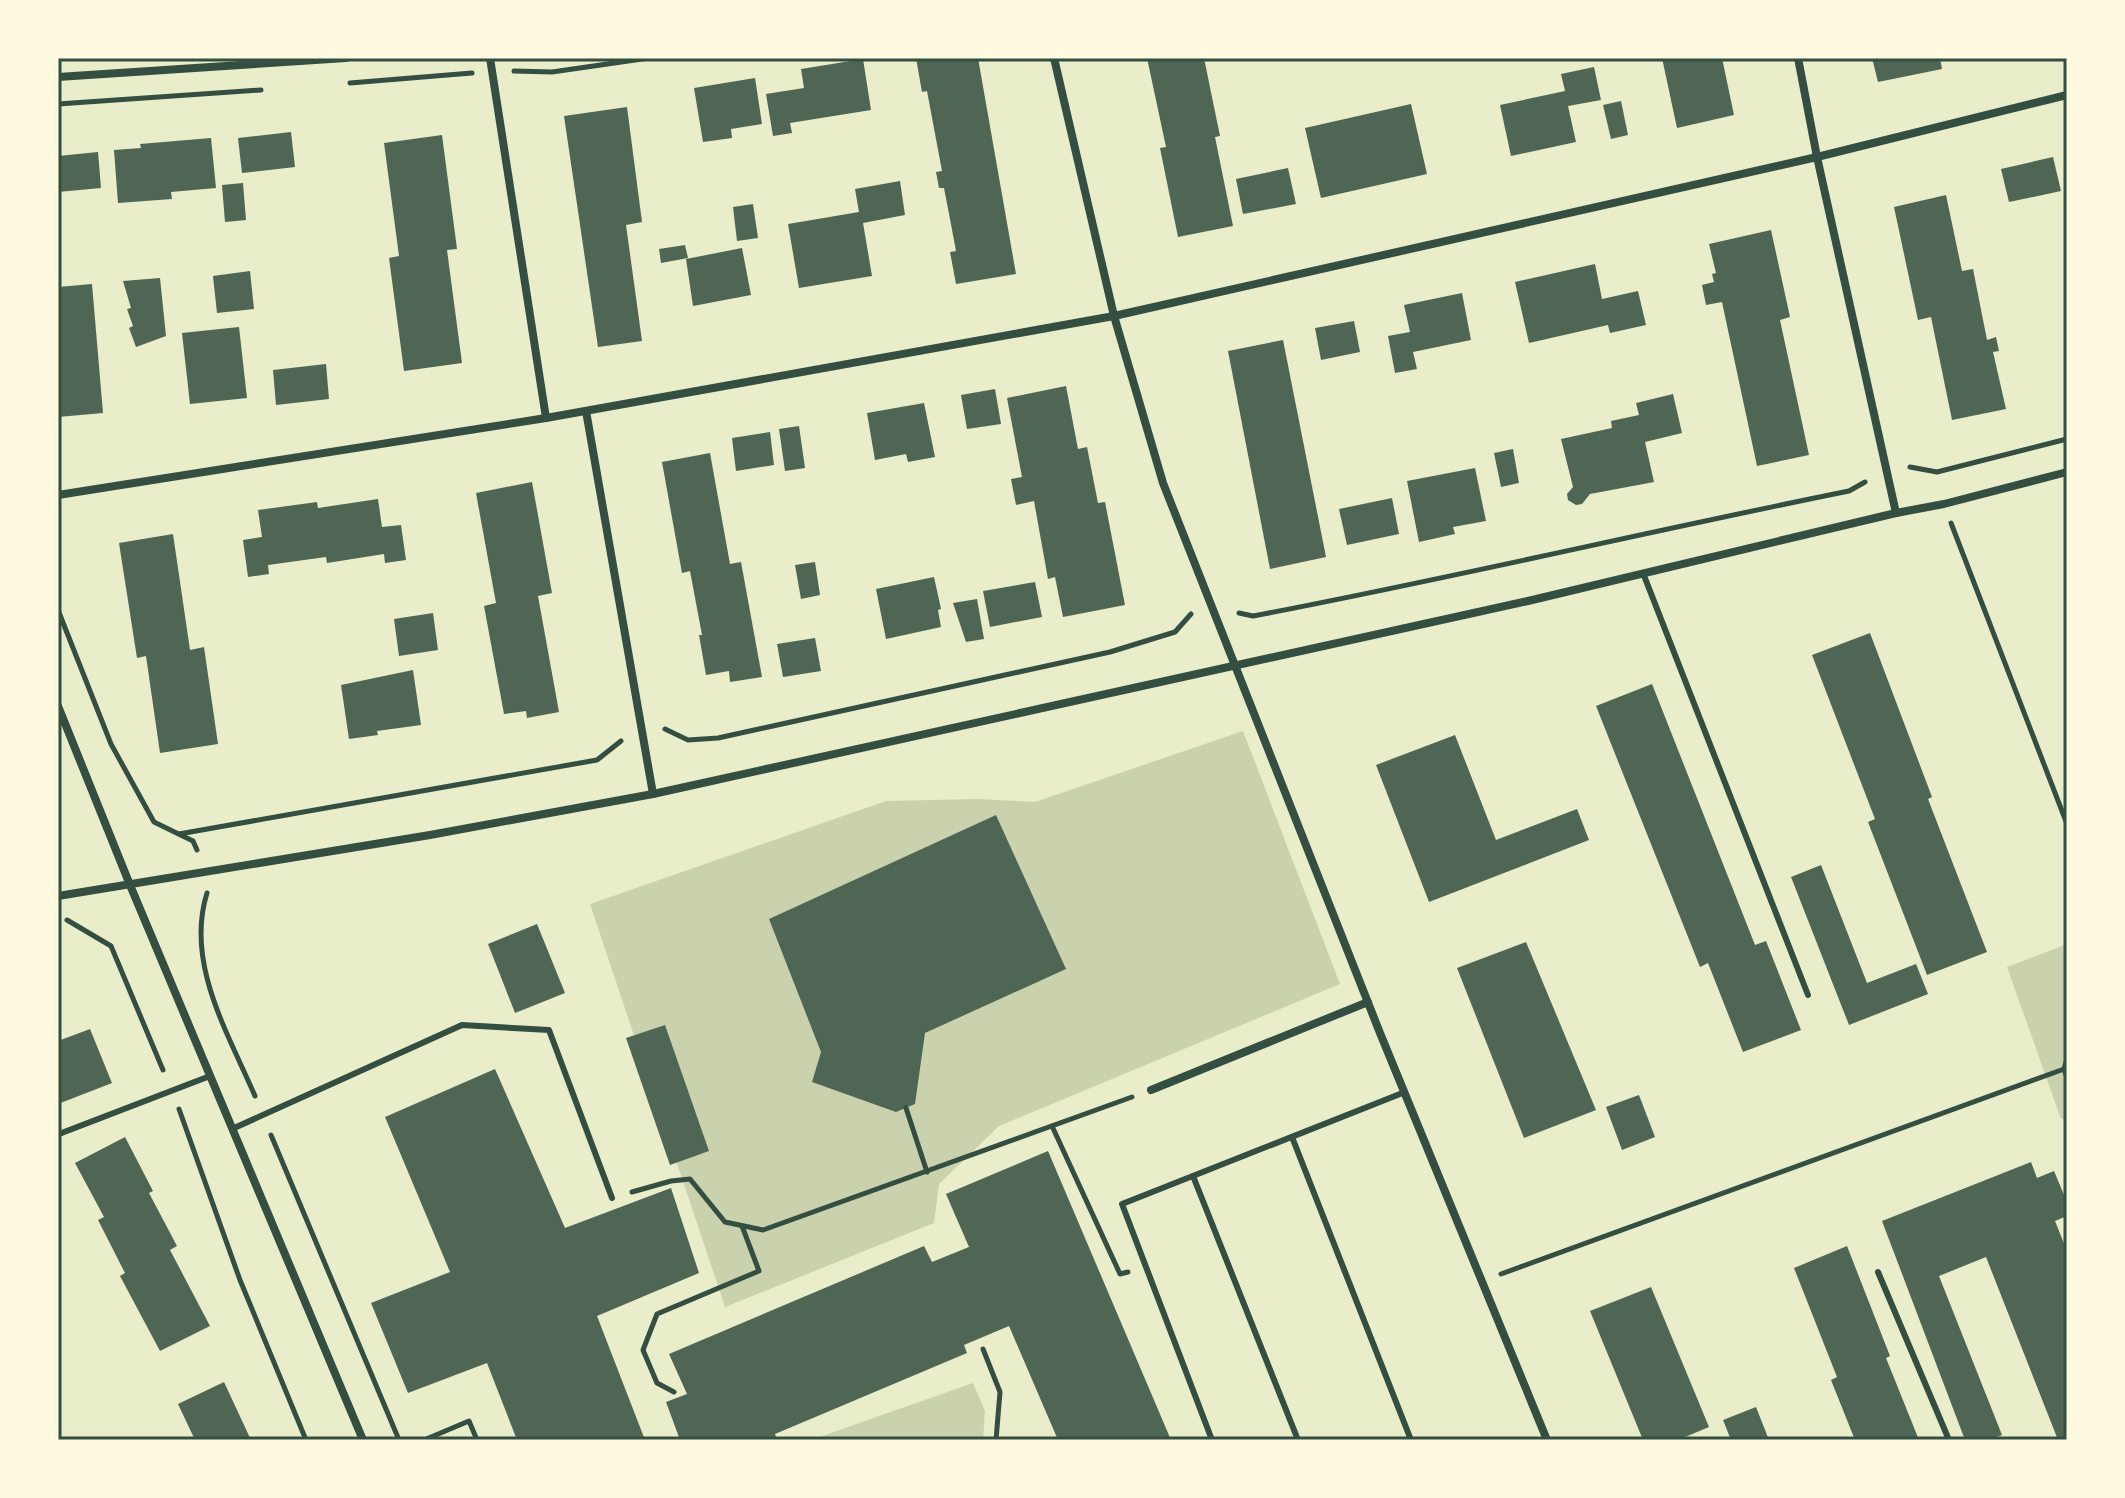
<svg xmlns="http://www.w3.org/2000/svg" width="2125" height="1498" font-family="'Source Sans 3',sans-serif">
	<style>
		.green { fill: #cad2ad }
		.building { fill: #4f6655 }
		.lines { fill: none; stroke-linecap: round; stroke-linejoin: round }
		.path { stroke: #344e41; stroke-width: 5 }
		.service { stroke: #344e41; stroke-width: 6 }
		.minor { stroke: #344e41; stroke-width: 8 }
		.neatline { fill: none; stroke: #344e41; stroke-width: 3 }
	</style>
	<rect width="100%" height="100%" fill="#e9edc9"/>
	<g class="green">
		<path d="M 1243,731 L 1340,984 L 999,1126 L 939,1184 L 934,1223 L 725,1307 L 590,904 L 886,801 L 977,799 L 1035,802 Z"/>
		<path d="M 2067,944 L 2067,1119 L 2061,1119 L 2007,967 Z"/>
		<path d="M 973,1383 L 985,1411 L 983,1440 L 811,1440 Z"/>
	</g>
	<g class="building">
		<path d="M 916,58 L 978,58 L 1016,274 L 956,284 L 950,252 L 956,251 L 950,219 L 944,188 L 939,188 L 936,172 L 942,171 L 927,91 L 922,92 Z"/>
		<path d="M 1147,58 L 1204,58 L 1220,136 L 1215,137 L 1233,226 L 1178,237 L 1160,148 L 1166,147 Z"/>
		<path d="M 1662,58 L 1722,58 L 1734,115 L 1677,128 Z"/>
		<path d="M 1872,58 L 1940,58 L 1942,69 L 1878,82 Z"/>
		<path d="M 863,59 L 871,110 L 790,123 L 792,133 L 773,136 L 766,94 L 804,88 L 801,69 Z"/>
		<path d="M 1594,67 L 1601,100 L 1568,106 L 1576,142 L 1511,156 L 1500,105 L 1565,91 L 1561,74 Z"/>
		<path d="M 755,78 L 762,124 L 731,129 L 732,138 L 703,142 L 694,88 Z"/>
		<path d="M 1621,101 L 1628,135 L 1611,139 L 1603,105 Z"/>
		<path d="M 1411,104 L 1427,174 L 1321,198 L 1305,128 Z"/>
		<path d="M 627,107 L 642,222 L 626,225 L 642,341 L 598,347 L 564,116 Z"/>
		<path d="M 291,132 L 295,167 L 242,173 L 238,138 Z"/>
		<path d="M 442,135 L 457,249 L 447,250 L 462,363 L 404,371 L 389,258 L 399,256 L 384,143 Z"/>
		<path d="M 211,138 L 216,188 L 171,192 L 172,199 L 118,203 L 114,150 L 141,148 L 140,144 Z"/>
		<path d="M 98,152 L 101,188 L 58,192 L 58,156 Z"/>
		<path d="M 2053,157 L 2061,191 L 2009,202 L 2001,169 Z"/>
		<path d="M 1288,168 L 1296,204 L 1243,214 L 1236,179 Z"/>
		<path d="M 900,181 L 905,215 L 863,223 L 872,276 L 799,288 L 788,224 L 859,212 L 855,189 Z"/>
		<path d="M 243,183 L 246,220 L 225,222 L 222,185 Z"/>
		<path d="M 1946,195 L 1962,271 L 1973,269 L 1987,340 L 1996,337 L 1999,351 L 1993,352 L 2006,409 L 1952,420 L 1931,317 L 1918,320 L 1894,207 Z"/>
		<path d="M 753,204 L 758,238 L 737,241 L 733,207 Z"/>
		<path d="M 1771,230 L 1790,317 L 1780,320 L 1809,455 L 1757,466 L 1722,302 L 1706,305 L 1702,285 L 1714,282 L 1712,274 L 1716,273 L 1709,244 Z"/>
		<path d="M 685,245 L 688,258 L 661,263 L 659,249 Z"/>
		<path d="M 742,248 L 751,295 L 693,306 L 686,259 Z"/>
		<path d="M 1595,264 L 1602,299 L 1638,291 L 1646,325 L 1610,333 L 1608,325 L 1529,343 L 1515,282 Z"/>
		<path d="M 250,271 L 254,309 L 217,313 L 213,276 Z"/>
		<path d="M 160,278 L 166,336 L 136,347 L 129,328 L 133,326 L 127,309 L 131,308 L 123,281 Z"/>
		<path d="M 92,284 L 103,413 L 58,417 L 58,287 Z"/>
		<path d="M 1462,293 L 1471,340 L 1413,352 L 1417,369 L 1395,373 L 1388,336 L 1410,332 L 1404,305 Z"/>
		<path d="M 1354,321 L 1360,352 L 1321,360 L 1315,328 Z"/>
		<path d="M 239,327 L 247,398 L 190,404 L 182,333 Z"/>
		<path d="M 1283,340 L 1326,557 L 1270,569 L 1228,351 Z"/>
		<path d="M 326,364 L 329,399 L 276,405 L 273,370 Z"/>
		<path d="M 1066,386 L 1078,449 L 1087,447 L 1098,503 L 1105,502 L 1125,605 L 1063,617 L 1055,577 L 1048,579 L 1034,501 L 1016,505 L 1011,479 L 1022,477 L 1007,398 Z"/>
		<path d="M 995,389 L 1001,424 L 967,429 L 961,395 Z"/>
		<path d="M 1673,394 L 1682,433 L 1645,442 L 1654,482 L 1590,494 L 1582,504 L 1576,505 L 1568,500 L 1567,494 L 1573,487 L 1561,439 L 1612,428 L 1611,421 L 1639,415 L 1636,403 Z"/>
		<path d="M 924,403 L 935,457 L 908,462 L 906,454 L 875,460 L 867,413 Z"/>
		<path d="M 799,426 L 805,468 L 785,471 L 779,429 Z"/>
		<path d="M 770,432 L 774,465 L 736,471 L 732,438 Z"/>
		<path d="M 1513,449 L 1519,483 L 1501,487 L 1494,453 Z"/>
		<path d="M 710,453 L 730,564 L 741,562 L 762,677 L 730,682 L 729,671 L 706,675 L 699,635 L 702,635 L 690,571 L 682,573 L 662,462 Z"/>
		<path d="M 1475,468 L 1486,521 L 1453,527 L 1455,534 L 1419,542 L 1407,481 Z"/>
		<path d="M 532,482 L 552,593 L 538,596 L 559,712 L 527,718 L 526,711 L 504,714 L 484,606 L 496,603 L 476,493 Z"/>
		<path d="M 1392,498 L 1399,534 L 1347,545 L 1339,509 Z"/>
		<path d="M 378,499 L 382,527 L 401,525 L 406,560 L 385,563 L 384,554 L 327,563 L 326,557 L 268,565 L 269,574 L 248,577 L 243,540 L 262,537 L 258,510 L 317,502 L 318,508 Z"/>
		<path d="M 173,534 L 190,650 L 204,647 L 218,744 L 160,753 L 146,656 L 137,658 L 119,543 Z"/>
		<path d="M 815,562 L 820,595 L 801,599 L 795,565 Z"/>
		<path d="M 934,577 L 941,609 L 938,610 L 941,627 L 886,639 L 876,589 Z"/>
		<path d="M 1035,582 L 1042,617 L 990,627 L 983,591 Z"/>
		<path d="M 977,599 L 984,639 L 966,642 L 953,603 Z"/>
		<path d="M 433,613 L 438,650 L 399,656 L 394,619 Z"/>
		<path d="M 1870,633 L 1932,797 L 1928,799 L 1987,952 L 1927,975 L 1868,822 L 1875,819 L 1812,655 Z"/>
		<path d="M 815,638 L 821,671 L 783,677 L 777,644 Z"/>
		<path d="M 413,670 L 421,725 L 377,731 L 378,735 L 349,739 L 341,685 Z"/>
		<path d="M 1652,684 L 1755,945 L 1766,941 L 1801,1030 L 1743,1052 L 1708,963 L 1700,967 L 1596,706 Z"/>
		<path d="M 1455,735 L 1496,840 L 1577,809 L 1589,840 L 1429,902 L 1376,765 Z"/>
		<path d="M 996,815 L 1066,969 L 925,1033 L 915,1104 L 896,1112 L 812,1082 L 821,1052 L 769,919 Z"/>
		<path d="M 1821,865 L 1867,983 L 1916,964 L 1928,994 L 1849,1025 L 1791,877 Z"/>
		<path d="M 537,924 L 565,993 L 515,1013 L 488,944 Z"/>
		<path d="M 1526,942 L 1596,1110 L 1524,1138 L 1457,968 Z"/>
		<path d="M 665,1025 L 709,1151 L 670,1165 L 626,1038 Z"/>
		<path d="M 90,1029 L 112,1083 L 58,1104 L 58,1041 Z"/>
		<path d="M 495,1069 L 565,1228 L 671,1188 L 699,1273 L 597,1316 L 645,1440 L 517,1440 L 487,1363 L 408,1393 L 371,1303 L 450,1272 L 385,1117 Z"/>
		<path d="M 1639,1095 L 1655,1137 L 1622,1150 L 1606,1107 Z"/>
		<path d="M 125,1137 L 153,1191 L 149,1193 L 177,1246 L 170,1250 L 210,1326 L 160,1351 L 120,1276 L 125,1273 L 98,1220 L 104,1217 L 75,1163 Z"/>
		<path d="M 1048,1151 L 1171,1440 L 1058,1440 L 1009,1326 L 964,1345 L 967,1353 L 775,1434 L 777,1440 L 680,1440 L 666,1402 L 687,1394 L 669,1354 L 924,1246 L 932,1262 L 969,1247 L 946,1194 Z"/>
		<path d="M 2031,1162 L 2037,1178 L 2054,1171 L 2067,1202 L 2067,1216 L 2055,1221 L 2067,1251 L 2067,1440 L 2058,1440 L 1986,1257 L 1939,1276 L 2002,1435 L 1989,1440 L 1965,1440 L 1882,1221 Z"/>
		<path d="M 1847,1246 L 1890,1356 L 1886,1358 L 1919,1440 L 1855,1440 L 1831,1380 L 1837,1377 L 1794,1268 Z"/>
		<path d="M 1651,1287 L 1709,1427 L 1678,1440 L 1643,1440 L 1590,1311 Z"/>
		<path d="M 224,1382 L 251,1440 L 195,1440 L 178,1404 Z"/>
		<path d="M 1756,1407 L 1769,1440 L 1731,1440 L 1723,1420 Z"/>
	</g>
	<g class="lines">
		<g class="path">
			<path d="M 514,71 L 552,72 L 649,58"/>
			<path d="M 350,83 L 472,73"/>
			<path d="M 58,104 L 261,90"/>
			<path d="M 1910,467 L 1937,472 L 2067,439"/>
			<path d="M 1951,523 L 2067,824"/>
			<path d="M 58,610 L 111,744 L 154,822 L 193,841 L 197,850"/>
			<path d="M 1239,613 L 1253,616 C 1453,578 1650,531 1849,491 L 1865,482"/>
			<path d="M 665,729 L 688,740 L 718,738 L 1110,652 L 1175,632 L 1191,614"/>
			<path d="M 179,834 L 597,760 L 621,741"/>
			<path d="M 207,893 C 185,963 228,1033 255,1096"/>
			<path d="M 67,920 L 111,946 L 163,1070"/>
			<path d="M 2064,1069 L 2067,1077"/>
			<path d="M 906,1108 L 927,1172"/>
			<path d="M 179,1109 L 240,1280 L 306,1440"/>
			<path d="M 1052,1126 L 1120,1274 L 1128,1272"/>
			<path d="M 271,1135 L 399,1440"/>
			<path d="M 632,1192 L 671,1181 L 690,1179 L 725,1222 L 763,1230 L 1132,1097"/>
			<path d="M 1501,1274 L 2064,1069 L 2067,1059"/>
			<path d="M 983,1349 L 1000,1392 L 996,1440"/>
			<path d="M 674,1392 L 657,1383 L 643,1350 L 657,1314 L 759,1271 L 742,1226"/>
			<path d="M 424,1440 L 469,1421 L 477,1440"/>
		</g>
		<g class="service">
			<path d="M 1643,573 L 1808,995"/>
			<path d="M 232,1129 L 462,1025 L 549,1030 L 612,1198"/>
			<path d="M 59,1134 L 210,1076"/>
			<path d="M 1292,1137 L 1411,1440"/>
			<path d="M 1193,1176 L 1298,1440"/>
			<path d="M 1878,1272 L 1949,1440"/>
			<path d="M 1212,1440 L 1122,1204 L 1405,1092"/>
		</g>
		<g class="minor">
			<path d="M 490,58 L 546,418"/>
			<path d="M 1054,58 L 1114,316 L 1163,483 L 1380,1033 L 1547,1440"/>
			<path d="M 1798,58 L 1817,157 L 1896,513"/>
			<path d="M 58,77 L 346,58"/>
			<path d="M 586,411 L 653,794"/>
			<path d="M 58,495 L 546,418 L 1114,316 L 1817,157 L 2067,95"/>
			<path d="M 58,706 L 130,885 L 363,1440"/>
			<path d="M 58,896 L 430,835 L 653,794 L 1528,601 L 1896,513 L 1944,504 L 2067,472"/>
			<path d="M 1151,1090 L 1368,1002"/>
		</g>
	</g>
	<rect width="2125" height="1498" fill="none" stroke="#fefae0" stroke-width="120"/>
	<rect x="60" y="60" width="2005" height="1378" class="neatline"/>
</svg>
